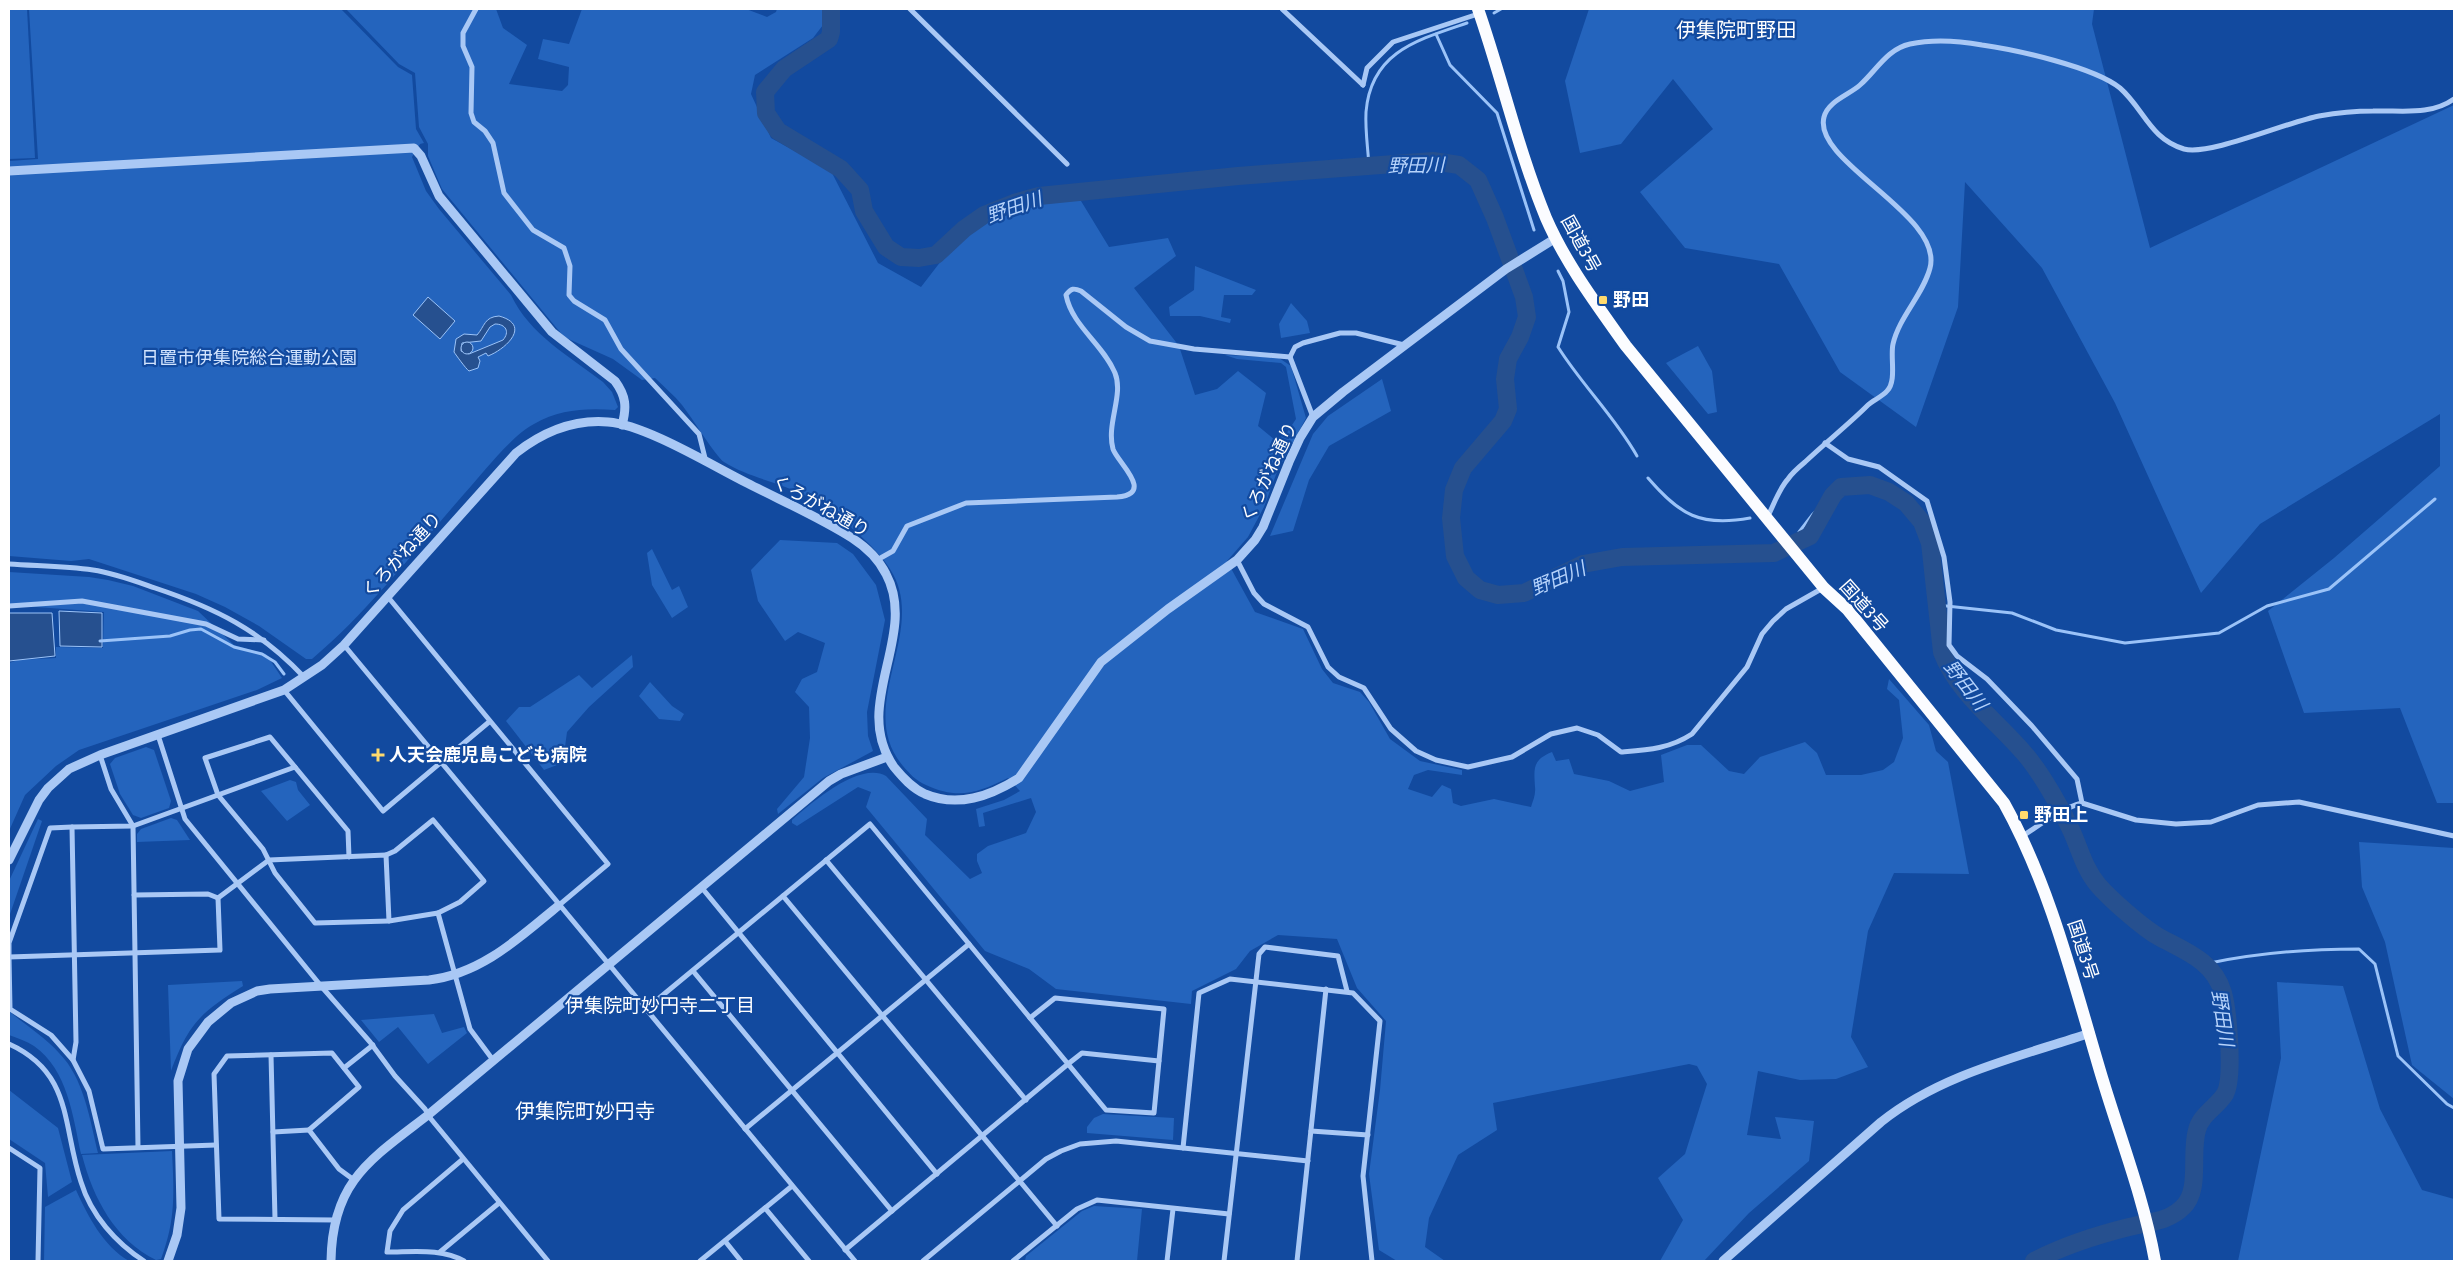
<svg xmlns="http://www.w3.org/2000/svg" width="2463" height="1270" font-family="'Fira Sans Condensed','Noto Sans JP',sans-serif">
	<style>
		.green { fill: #2464bd }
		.water { fill: #26508f; stroke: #9bc3f8; fill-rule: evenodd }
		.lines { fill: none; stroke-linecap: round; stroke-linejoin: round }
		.stream { stroke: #9bc3f8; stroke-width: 3 }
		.river { stroke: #26508f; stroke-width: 18 }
		.minor { stroke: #a9c8f5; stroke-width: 5 }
		.tertiary { stroke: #a9c8f5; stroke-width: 9 }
		.trunk { stroke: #fbfcff; stroke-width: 12 }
		.poi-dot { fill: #ffda6d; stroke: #124a9f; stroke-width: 2 }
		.labels { text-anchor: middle; stroke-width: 4.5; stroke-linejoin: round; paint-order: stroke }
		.street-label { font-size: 18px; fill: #fff; stroke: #124a9f }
		.poi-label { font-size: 18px; font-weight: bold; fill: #fff; stroke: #124a9f; text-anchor: start }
		.park-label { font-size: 18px; fill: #d2e4fe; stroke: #124a9f }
		.water-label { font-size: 19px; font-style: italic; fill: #b6d3fb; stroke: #124a9f }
		.neighbourhood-label { font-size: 19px; fill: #fff; stroke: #124a9f }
		.quarter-label { font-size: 20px; fill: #fff; stroke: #124a9f }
	</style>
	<rect width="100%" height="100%" fill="#124a9f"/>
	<g class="green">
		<path d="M 9,9 L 27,9 L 35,158 L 9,159 Z"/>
		<path d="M 29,9 L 341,9 L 398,67 L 412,75 L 416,129 L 424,143 L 420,144 L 412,157 L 426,191 L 439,209 L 511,295 C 530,335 569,356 603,382 L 612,392 L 618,407 L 615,410 C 586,408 560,409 534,424 C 511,436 482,474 464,494 C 415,550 369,611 312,659 L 306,659 L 259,626 L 225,607 L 196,594 L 89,559 L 71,561 L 9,556 L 9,161 L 38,159 Z"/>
		<path d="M 346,9 L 496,9 L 503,28 L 527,45 L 509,84 L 562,91 L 568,85 L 569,67 L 538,59 L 543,39 L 569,44 L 582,9 L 746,9 L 767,17 L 776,12 L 777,9 L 822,9 L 823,25 L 813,38 L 755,75 L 751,94 L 771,138 L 831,171 L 878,263 L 921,287 L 958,239 L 990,208 L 1041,198 L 1081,201 L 1109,247 L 1168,238 L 1176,256 L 1134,288 L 1179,346 L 1195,395 L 1217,389 L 1238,371 L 1266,393 L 1258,426 L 1275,440 L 1286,434 L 1296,419 L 1286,367 L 1281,363 L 1237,359 L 1225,355 L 1279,358 L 1291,366 L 1306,418 L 1277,472 L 1264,507 L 1248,537 L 1227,561 L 1255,612 L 1303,629 L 1322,669 L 1333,683 L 1360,692 L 1369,702 L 1390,739 L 1420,761 L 1462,770 L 1462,775 L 1428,770 L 1414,775 L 1408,789 L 1432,797 L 1442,785 L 1451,789 L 1453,803 L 1461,806 L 1494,799 L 1531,807 C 1533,801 1536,794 1535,787 C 1534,769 1532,760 1552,752 L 1556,761 L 1569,759 L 1574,774 L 1609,781 L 1630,791 L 1664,782 L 1661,755 L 1687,745 L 1701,745 L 1729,771 L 1744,774 L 1760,757 L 1805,742 L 1817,753 L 1826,775 L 1861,775 L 1883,770 L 1894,762 L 1903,738 L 1899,700 L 1887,689 L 1889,679 L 1929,725 L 1936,751 L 1948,762 L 1969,874 L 1894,873 L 1868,931 L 1851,1037 L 1868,1067 L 1836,1079 L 1800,1080 L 1758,1071 L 1747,1135 L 1781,1139 L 1775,1117 L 1814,1121 L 1809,1161 L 1749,1213 L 1704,1261 L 1660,1261 L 1683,1220 L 1658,1178 L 1685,1154 L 1707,1084 L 1697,1066 L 1689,1064 L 1493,1103 L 1497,1130 L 1458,1155 L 1429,1218 L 1425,1247 L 1445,1261 L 1397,1261 L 1379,1250 L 1369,1174 L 1380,1090 L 1386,1021 L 1357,988 L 1337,939 L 1278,935 L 1250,951 L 1236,969 L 1192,991 L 1191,1004 L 1056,989 L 1029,969 L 985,951 L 866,807 L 871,792 L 858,787 L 797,826 L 792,823 L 792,820 C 811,803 860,761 886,776 L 927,819 L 925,835 L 970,879 L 982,873 L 977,861 L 977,854 L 988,846 L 1026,833 L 1036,812 L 1031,798 L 983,813 L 985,826 L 979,827 L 976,809 L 1004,800 L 1020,791 L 1008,778 C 977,793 958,800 926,785 C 916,781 909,773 903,766 C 853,707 930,630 890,569 C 876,546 833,510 808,497 C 783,483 749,478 724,462 C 716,457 691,416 682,405 C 674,395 664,387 655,378 L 642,380 L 613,359 L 564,337 L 442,189 L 428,156 L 428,144 L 419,127 L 415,73 L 399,64 Z"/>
		<path d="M 1589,9 L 2094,9 L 2092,24 L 2150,248 L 2454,105 L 2454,803 L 2437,803 L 2400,708 L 2304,713 L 2268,611 L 2334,558 L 2440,466 L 2440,414 L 2260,524 L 2201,593 L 2115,403 L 2042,268 L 1965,182 L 1958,307 L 1916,427 L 1840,372 L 1779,264 L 1685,248 L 1640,192 L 1713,129 L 1673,79 L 1621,144 L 1580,153 L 1565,81 Z"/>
		<path d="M 1195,266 L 1256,290 L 1252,295 L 1224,295 L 1221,317 L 1231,319 L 1230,323 L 1200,316 L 1170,316 L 1169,307 L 1194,290 Z"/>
		<path d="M 1291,303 L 1307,321 L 1310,333 L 1281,338 L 1279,324 Z"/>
		<path d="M 1698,346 L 1712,371 L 1717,412 L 1708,414 L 1666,363 Z"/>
		<path d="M 1382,379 L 1391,411 L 1329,446 L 1309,480 L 1293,531 L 1270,536 L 1313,434 L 1328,416 Z"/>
		<path d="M 780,540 L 837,543 L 853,554 L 876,585 L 885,620 L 867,712 L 868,736 L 873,751 L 823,778 L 778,814 L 777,809 L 804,777 L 810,738 L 809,707 L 795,692 L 802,679 L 817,672 L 825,643 L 798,632 L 785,641 L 758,601 L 751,570 Z"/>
		<path d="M 652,549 L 672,590 L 679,586 L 688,607 L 672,618 L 652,585 L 647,553 Z"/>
		<path d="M 9,572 L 89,577 L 108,580 L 133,586 L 198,611 L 234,645 L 266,654 L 282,678 L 257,690 L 79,750 L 56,766 L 25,795 L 9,831 L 9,663 L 18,660 L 56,658 L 56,647 L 103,648 L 104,612 L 9,605 Z"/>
		<path d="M 632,655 L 633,667 L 589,707 L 567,732 L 565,747 L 557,765 L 544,770 L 506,721 L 519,707 L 530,707 L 579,675 L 592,688 Z"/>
		<path d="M 650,682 L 672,706 L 684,714 L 680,721 L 659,719 L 639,696 Z"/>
		<path d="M 146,747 L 154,750 L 171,801 L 169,808 L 141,818 L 133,815 L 120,794 L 110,764 L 115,758 Z"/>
		<path d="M 290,780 L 296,782 L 298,790 L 310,805 L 287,821 L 261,791 Z"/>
		<path d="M 171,818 L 177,820 L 190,840 L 137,842 L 137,834 L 141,829 Z"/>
		<path d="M 38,819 L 42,821 L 9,917 L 9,881 Z"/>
		<path d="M 2359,842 L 2454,848 L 2454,1099 L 2412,1065 L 2385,942 L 2362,887 Z"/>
		<path d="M 242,981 L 243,986 C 200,1013 189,1023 171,1071 L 168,985 Z"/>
		<path d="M 2277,982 L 2343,986 L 2380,1109 L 2422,1190 L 2454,1199 L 2454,1261 L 2238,1261 L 2281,1058 Z"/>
		<path d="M 9,1011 C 25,1025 45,1037 59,1053 C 84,1078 90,1120 98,1153 L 81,1154 C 73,1117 68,1070 34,1046 C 26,1041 17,1038 9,1035 Z"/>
		<path d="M 434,1014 L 442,1033 L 464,1027 L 467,1033 L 428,1064 L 398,1027 L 379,1042 L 361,1020 Z"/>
		<path d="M 9,1090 L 58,1128 L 72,1182 L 48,1197 L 45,1163 L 9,1139 Z"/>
		<path d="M 1103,1114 L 1174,1118 L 1173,1140 L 1087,1133 L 1087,1127 L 1094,1118 Z"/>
		<path d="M 172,1151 C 174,1193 176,1219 161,1259 L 156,1260 C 115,1240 93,1198 82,1155 Z"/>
		<path d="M 76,1190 C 88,1216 103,1246 129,1261 L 44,1261 L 45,1207 Z"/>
		<path d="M 1094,1206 L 1142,1209 L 1137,1261 L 1025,1261 L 1026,1256 L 1082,1211 Z"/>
	</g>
	<g class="water">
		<path d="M 428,297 L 455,321 L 440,339 L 413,315 Z"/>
		<path d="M 499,316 C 532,325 506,349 488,356 L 486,353 L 478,357 L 480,361 L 478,368 L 469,371 C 466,369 456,355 454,352 L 456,339 L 464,334 L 477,335 C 485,326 484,317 499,316 ZM 495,324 C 506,324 510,332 503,340 L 469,354 L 461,351 L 462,343 L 481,341 L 490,327 Z"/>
		<circle cx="467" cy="348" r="6"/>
		<path d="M 59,611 L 102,613 L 102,647 L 60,646 Z"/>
		<path d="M 9,613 L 52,613 L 55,656 L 9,661 Z"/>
	</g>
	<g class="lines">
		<g class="stream">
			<path d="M 1494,13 L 1501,9"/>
			<path d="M 1436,34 L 1450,65 L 1497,113 L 1534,230"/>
			<path d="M 1369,166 C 1368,149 1365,130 1366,112 C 1371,52 1417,40 1467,23"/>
			<path d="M 1558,271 L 1563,281 L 1569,312 L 1558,347 C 1582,385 1615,417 1637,456"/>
			<path d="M 1648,478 C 1680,515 1700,527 1750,518"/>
			<path d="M 1799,532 L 1813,514 L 1833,495"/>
			<path d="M 1937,605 L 2012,613 L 2056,630 L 2125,643 L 2219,633 L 2267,606 L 2329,589 L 2435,499"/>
			<path d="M 100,641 L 170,636 L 190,630 L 201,629 L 234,647 L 262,654 L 275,662 L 284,674"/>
			<path d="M 2205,964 C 2256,953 2307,949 2359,949 L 2375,964 L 2398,1056 L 2447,1104 L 2454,1108"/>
		</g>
		<path class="river" d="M 831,9 L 831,32 L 829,39 L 784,69 L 765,92 L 766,113 L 778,131 L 841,169 L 860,190 L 864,211 L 886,247 L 901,257 L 919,258 L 936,255 L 964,229 L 984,215 L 1014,203 L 1039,196 L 1238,176 L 1433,161 L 1459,165 L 1478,180 L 1495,218 L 1524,297 L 1527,317 L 1520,337 L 1508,359 L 1505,379 L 1508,409 L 1503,421 L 1463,468 L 1454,490 L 1451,518 L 1455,556 L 1466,578 L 1480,590 L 1498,595 L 1524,593 L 1583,564 L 1622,557 L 1774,553 L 1810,536 L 1833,495 L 1841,487 L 1870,485 L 1889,492 L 1906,503 L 1922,522 L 1930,543 L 1942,652 C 1958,695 2001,724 2029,759 C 2044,778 2062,810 2072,832 C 2080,850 2085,870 2098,885 C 2110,899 2143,928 2159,937 C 2185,951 2214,961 2223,993 C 2228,1011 2234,1078 2225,1094 C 2217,1107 2201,1114 2197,1130 C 2190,1154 2201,1190 2183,1207 C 2168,1222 2149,1222 2129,1227 C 2097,1235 2063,1246 2034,1261"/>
		<g class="minor">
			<path d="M 476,9 L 463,33 L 463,46 L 472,67 L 471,113 L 474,122 L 485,131 L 493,143 L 504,193 L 533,230 L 564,248 L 570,266 L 569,295 L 574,301 L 605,320 L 621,349 L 699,434 L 706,462"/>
			<path d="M 910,9 L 1067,164"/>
			<path d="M 1282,9 L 1363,85"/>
			<path d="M 1363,85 L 1367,68 L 1393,42 L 1478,14"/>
			<path d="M 1290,357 L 1295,347 L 1303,343 L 1340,333 L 1356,333 L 1404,345"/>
			<path d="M 1290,357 L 1313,417"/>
			<path d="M 1825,443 L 1848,459 L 1879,467 L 1927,501 L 1944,557 L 1950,602 L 1949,645 L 1957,656 L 1987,679 L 2032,726 L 2077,779 L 2082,803"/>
			<path d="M 1768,516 C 1774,504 1779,489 1788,479 C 1792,473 1799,467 1805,462 C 1826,442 1848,425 1868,405 C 1873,400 1882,397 1887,391 C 1897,381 1890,357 1893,344 C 1899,317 1923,295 1930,268 C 1944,215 1812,162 1824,117 C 1828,101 1849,95 1860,85 C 1876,71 1887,49 1910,44 C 1933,39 1960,41 1982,45 C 2017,50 2094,67 2120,88 C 2144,109 2150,139 2184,149 C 2210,156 2287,122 2319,116 C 2336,113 2355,111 2373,111 C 2401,110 2430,116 2454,99"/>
			<path d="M 877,560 L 893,551 L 907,526 L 966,503 L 1117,497 C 1156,494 1117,462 1113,449 C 1106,424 1124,395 1115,373 C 1103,344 1072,326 1066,295 C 1071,288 1074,288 1081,291 L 1126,327 L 1150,341 L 1194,349 L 1290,357"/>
			<path d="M 1237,560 L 1254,593 L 1264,604 L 1308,627 L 1328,667 L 1339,677 L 1364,688 L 1391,729 L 1416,751 L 1436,760 L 1468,767 L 1512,757 L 1551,734 L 1577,728 L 1598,735 L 1621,752 C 1647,750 1669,749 1692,734 L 1747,667 L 1762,634 L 1773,621 L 1786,609 L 1823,588"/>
			<path d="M 9,564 C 37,566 65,566 93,570 C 114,573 135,581 155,588 C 215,608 260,630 304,677"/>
			<path d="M 388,597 L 608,864 L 558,906"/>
			<path d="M 9,606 L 82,601 L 206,624 L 238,639 L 264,640"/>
			<path d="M 344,645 L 855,1261"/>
			<path d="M 284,690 L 383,811 L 489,722"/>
			<path d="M 158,735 L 185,819 L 321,986 L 370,1042 L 395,1076 L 425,1109 L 431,1119 L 548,1261"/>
			<path d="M 100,755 L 111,789 L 133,826 L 138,1147"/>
			<path d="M 295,767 L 270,737 L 205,758 L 218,795 L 263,849 L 275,873 L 315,923 L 389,921"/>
			<path d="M 2021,837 C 2040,825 2060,809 2082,803 L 2136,820 L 2176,824 L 2211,822 L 2258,805 L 2299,802 L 2454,836"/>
			<path d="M 386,855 L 395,851 L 433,820 L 484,881 L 460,902 L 438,913"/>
			<path d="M 826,860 L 1026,1100"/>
			<path d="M 702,888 L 937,1174"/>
			<path d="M 134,895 L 208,894 L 218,898 L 269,860 L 386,855 L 389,921 L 438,913 L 470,1029 L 493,1060"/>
			<path d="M 783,896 L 1057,1226"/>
			<path d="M 9,956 L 9,943 L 50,828 L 72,827"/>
			<path d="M 9,957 L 220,950 L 218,898"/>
			<path d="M 9,957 L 10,1009 L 51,1035 L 73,1060"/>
			<path d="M 693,971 L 892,1211"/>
			<path d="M 646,1009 L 870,824 C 949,919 1027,1015 1106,1110 L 1154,1113 L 1159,1061 L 1082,1053 L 1068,1064 L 845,1250"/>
			<path d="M 1030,1018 L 1055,998 L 1164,1009 L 1159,1061"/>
			<path d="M 9,1044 C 73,1073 62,1125 81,1182 C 91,1215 116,1243 144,1261"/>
			<path d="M 271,1055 L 275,1219"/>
			<path d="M 344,1068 L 373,1045"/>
			<path d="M 745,1129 L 969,944"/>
			<path d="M 1311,1131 L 1368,1135"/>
			<path d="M 273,1132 L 309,1130"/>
			<path d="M 216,1145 L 103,1149 L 89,1091 L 73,1060 L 76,1042 L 72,827 L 133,826 L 295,767 L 348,831 L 349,857"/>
			<path d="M 9,1148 L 40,1168 L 38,1261"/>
			<path d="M 1183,1148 L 1199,993 L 1230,979 L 1353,993 L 1380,1021 L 1363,1176 L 1372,1261"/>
			<path d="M 463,1159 L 403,1210 L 390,1231 L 387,1252 C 413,1252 442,1248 464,1261"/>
			<path d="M 765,1208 L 809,1261"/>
			<path d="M 335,1220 L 219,1219 L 214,1074 L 227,1056 L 332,1053 L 359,1087 L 309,1130 L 339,1169 L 354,1180"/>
			<path d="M 725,1241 L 741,1261"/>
			<path d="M 440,1252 L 499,1203"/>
			<path d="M 700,1261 L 792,1186"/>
			<path d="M 923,1261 L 1046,1159 L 1061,1151 L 1080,1144 L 1116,1141 L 1308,1161"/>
			<path d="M 1013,1261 L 1077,1209 L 1097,1200 L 1229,1214"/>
			<path d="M 1167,1261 L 1173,1209"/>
			<path d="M 1224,1261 L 1259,954 L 1265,947 L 1338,956 L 1347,991"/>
			<path d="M 1297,1261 L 1326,989"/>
		</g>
		<g class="tertiary">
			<path d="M 9,171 L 414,148 L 421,156 L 439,196 L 552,332 L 615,381 C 626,396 627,407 622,425"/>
			<path d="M 9,860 L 39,800 L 48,788 L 69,769 L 100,755 L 284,690 L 322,665 L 344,645 L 516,453 C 543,432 573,419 608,422 C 646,425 711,465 747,483 C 782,501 819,517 852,538 C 866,547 879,560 886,574 C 919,636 850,704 894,767 C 903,778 912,788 925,794 C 958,808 990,796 1019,778 L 1101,662 L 1168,609 L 1237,560 L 1255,540 L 1263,527 L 1289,462 L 1300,438 L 1313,417 L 1343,392 L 1506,269 L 1556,238"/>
			<path d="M 168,1261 L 177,1235 L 181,1208 L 178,1081 L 188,1049 L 208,1022 L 231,1003 L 257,991 L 270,989 L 429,980 C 481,974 519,938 558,906"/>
			<path d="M 331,1261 C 332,1181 371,1159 428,1115 L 829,781 L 841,774 L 887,757"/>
			<path d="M 1723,1261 L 1881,1122 C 1941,1074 2019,1057 2090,1033"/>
		</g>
		<path class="trunk" d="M 1478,9 C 1502,78 1518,150 1546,218 C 1566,264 1597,305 1626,346 L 1824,588 L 1847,609 L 2004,803 C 2049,884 2072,976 2098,1064 C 2117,1130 2143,1194 2155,1261"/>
	</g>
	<g class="poi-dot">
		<rect x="1598" y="295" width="10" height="10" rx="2.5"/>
		<path d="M375.5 747.5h5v5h5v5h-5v5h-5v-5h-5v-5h5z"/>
		<rect x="2019" y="810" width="10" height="10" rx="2.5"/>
	</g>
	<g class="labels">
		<g class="street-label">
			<text transform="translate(1581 244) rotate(61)" y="6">国道3号</text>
			<text transform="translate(1269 472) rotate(-65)" y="6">くろがね通り</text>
			<text transform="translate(821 506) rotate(29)" y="6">くろがね通り</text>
			<text transform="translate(402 555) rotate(-48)" y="6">くろがね通り</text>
			<text transform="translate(1864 606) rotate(48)" y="6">国道3号</text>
			<text transform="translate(2083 950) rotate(72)" y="6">国道3号</text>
		</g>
		<g class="poi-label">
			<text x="1613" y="306">野田</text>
			<text x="389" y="761">人天会鹿児島こども病院</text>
			<text x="2034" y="821">野田上</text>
		</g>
		<g class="park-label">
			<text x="249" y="364">日置市伊集院総合運動公園</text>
		</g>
		<g class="water-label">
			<text transform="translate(1416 165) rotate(-1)" y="7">野田川</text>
			<text transform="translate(1014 207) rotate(-19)" y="7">野田川</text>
			<text transform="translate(1558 578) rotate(-23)" y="7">野田川</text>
			<text transform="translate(1966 685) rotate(52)" y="7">野田川</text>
			<text transform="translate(2223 1018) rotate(81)" y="7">野田川</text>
		</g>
		<g class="neighbourhood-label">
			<text x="660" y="1012">伊集院町妙円寺二丁目</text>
		</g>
		<g class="quarter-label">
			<text x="1736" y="37">伊集院町野田</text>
			<text x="585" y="1118">伊集院町妙円寺</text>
		</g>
	</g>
	<rect width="2463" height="1270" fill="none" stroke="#ffffff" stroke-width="20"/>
</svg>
